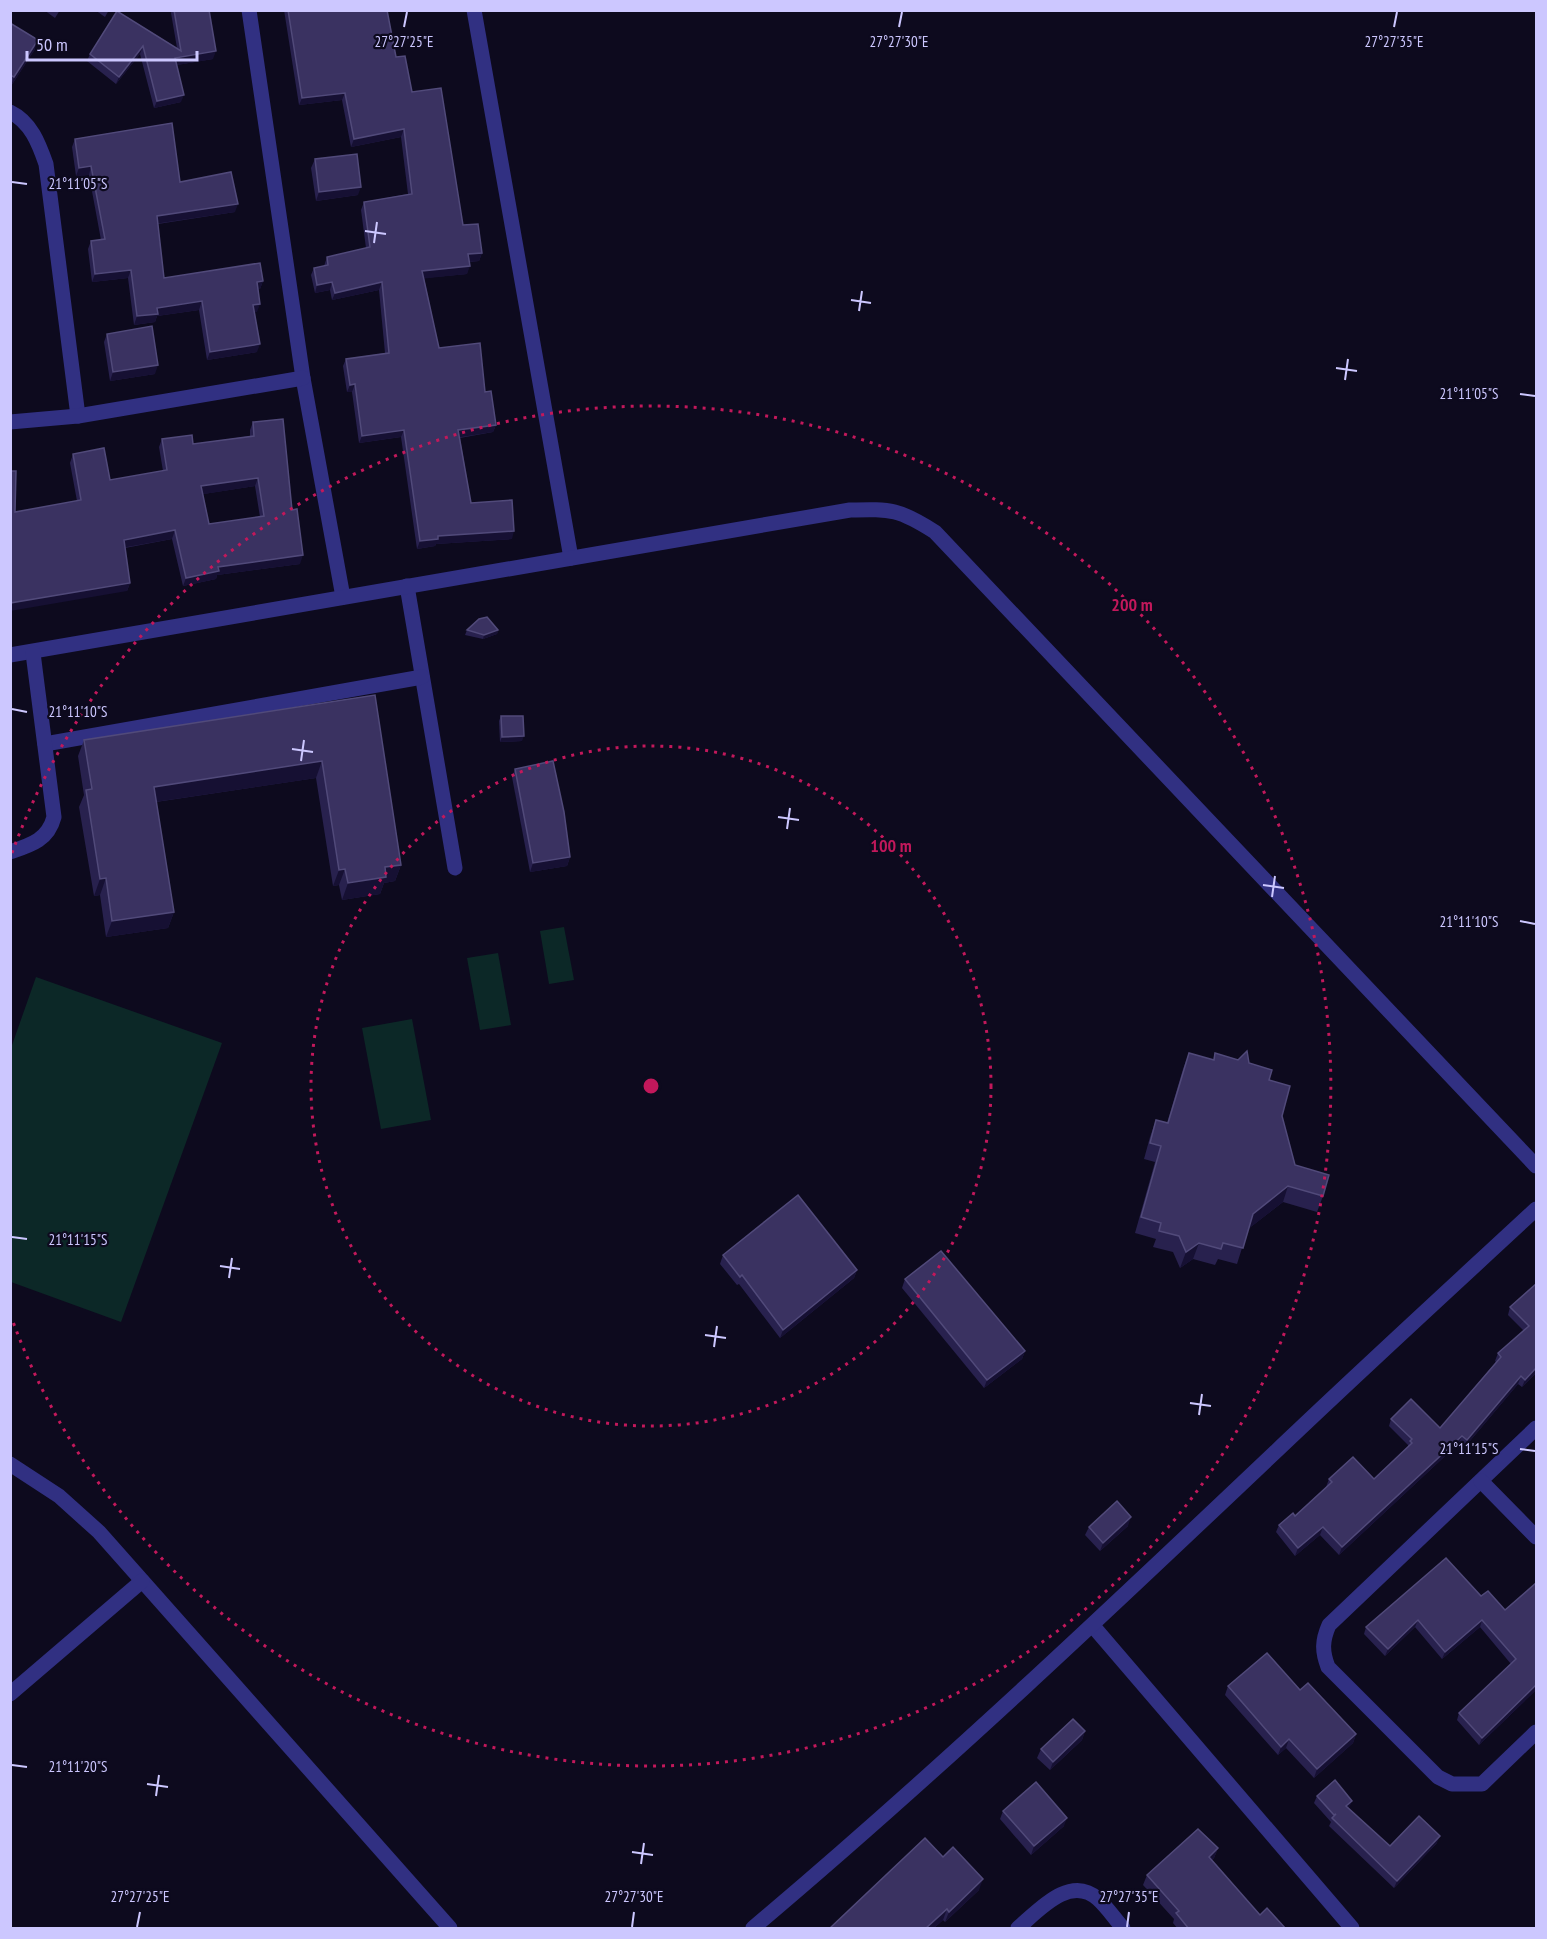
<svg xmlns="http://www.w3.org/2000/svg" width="1547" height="1939" font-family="'PT Sans Narrow',sans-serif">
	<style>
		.green { fill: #0c2827 }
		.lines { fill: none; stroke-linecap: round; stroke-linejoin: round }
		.minor { stroke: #313082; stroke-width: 15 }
		.wall { fill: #28214e; fill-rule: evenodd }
		.shaded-wall { fill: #161033 }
		.building { fill: #3a3261; stroke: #514a7a; stroke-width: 1.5; fill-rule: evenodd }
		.ticks { fill: none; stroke: #ccc7ff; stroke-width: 2 }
		.ring { fill: none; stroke: #c2185b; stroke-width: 3; stroke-dasharray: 3 6 }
		.ticks-label { font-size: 15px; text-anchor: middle; fill: #ccc7ff; stroke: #0d0a1e; stroke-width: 4.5; stroke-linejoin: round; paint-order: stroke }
		.centre { fill: #c2185b; stroke: #0d0a1e; stroke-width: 3 }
		.ring-label { font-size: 18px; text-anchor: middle; font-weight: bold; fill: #c2185b; stroke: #0d0a1e; stroke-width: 4.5; stroke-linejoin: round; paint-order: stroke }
	</style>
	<rect width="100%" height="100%" fill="#0d0a1e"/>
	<g class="green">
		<path d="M 564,927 L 574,980 L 549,984 L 540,931 Z"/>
		<path d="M 498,953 L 511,1025 L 480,1030 L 467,958 Z"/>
		<path d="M 36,977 L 222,1043 L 121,1322 L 11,1282 L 11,1048 Z"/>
		<path d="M 412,1019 L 431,1120 L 381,1129 L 362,1028 Z"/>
	</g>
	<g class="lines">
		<g class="minor">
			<path d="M 249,10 L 303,378 L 343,597"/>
			<path d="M 474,10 L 571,558"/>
			<path d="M 10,112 C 31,122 39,144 46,164 L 78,416"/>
			<path d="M 10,422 L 78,416 L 303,378"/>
			<path d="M 407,586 L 455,868"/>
			<path d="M 10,655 L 850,510 C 892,509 899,509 935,532 L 1536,1166"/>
			<path d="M 45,744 L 422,677"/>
			<path d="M 10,852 C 31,845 48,840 54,817 L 33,653"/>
			<path d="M 1536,1428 L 1329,1625 C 1322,1641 1322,1651 1328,1667 L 1438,1777 L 1452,1784 L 1482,1784 L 1536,1732"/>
			<path d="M 10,1464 L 59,1496 L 99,1532 L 450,1928"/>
			<path d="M 1481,1481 L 1536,1537"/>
			<path d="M 1093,1626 L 1352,1928"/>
			<path d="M 10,1694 L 142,1581"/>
			<path d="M 753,1928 C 938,1772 1114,1605 1290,1438 C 1371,1361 1454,1285 1536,1209"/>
			<path d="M 1018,1928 C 1039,1910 1070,1874 1098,1899 C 1107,1907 1115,1919 1123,1928"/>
		</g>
	</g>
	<g class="wall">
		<path d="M 44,10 L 60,10 L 55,18 Z"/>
		<path d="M 95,10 L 109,10 L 105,17 Z"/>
		<path d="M 172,10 L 209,10 L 213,59 L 176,65 L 181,102 L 154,108 L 140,54 L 116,84 L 87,61 L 90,54 L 117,11 L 177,48 L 171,13 Z"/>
		<path d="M 284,10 L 387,10 L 396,57 L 412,92 L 463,225 L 482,253 L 479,261 L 469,262 L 467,274 L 424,278 L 439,348 L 485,392 L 496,425 L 493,432 L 460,438 L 471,503 L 512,539 L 436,544 L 435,546 L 417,549 L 401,437 L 359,443 L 352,392 L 347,392 L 343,366 L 346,359 L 385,353 L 379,290 L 332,300 L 330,290 L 315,293 L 311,275 L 314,268 L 324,266 L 327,257 L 366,248 L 361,210 L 364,202 L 408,194 L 401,137 L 351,147 L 342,100 L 299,105 Z"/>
		<path d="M 10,23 L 35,49 L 11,86 Z"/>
		<path d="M 75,139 L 180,182 L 235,212 L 158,224 L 164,278 L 263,281 L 260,289 L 258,289 L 257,312 L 255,312 L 257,352 L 207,360 L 199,310 L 157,316 L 155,322 L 134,325 L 128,278 L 92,282 L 88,249 L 91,241 L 101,240 L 89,175 L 76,176 L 72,147 Z"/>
		<path d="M 315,159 L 358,195 L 316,201 L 311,168 Z"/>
		<path d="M 107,334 L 155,374 L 110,381 L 104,342 Z"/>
		<path d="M 253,422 L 292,510 L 300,564 L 217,575 L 216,579 L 183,586 L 172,539 L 125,548 L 130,583 L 127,591 L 15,512 L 77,501 L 70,463 L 73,454 L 110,480 L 163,471 L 159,447 L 162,439 L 193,444 L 250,436 L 250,430 ZM 255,486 L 260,517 L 209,524 L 203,494 Z"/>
		<path d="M 467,630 L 498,630 L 497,634 L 483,639 L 465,635 Z"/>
		<path d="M 375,695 L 401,865 L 395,881 L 384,883 L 380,894 L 342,900 L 339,885 L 333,886 L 316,778 L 156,802 L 174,912 L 168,928 L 106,937 L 100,895 L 94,896 L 79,807 L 84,795 L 78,756 L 84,740 Z"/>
		<path d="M 501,716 L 522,741 L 500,742 L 499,721 Z"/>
		<path d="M 515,769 L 570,857 L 567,866 L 530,872 L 512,777 Z"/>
		<path d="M 1189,1053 L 1213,1060 L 1215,1053 L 1249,1063 L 1269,1080 L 1282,1116 L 1295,1165 L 1323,1196 L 1317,1212 L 1283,1202 L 1248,1229 L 1237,1264 L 1218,1259 L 1215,1265 L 1193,1259 L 1180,1268 L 1173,1252 L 1153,1247 L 1156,1239 L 1135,1233 L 1155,1162 L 1144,1159 L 1150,1137 L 1156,1120 L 1167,1123 L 1183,1069 Z"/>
		<path d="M 723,1255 L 857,1270 L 854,1278 L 780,1338 L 739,1284 L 737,1285 L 720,1264 Z"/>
		<path d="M 905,1279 L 1025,1351 L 1022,1359 L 984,1388 L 902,1288 Z"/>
		<path d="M 1536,1284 L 1536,1373 L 1522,1387 L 1518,1384 L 1464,1448 L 1459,1443 L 1339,1555 L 1320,1535 L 1295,1556 L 1276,1532 L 1279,1525 L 1295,1516 L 1326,1487 L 1329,1479 L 1374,1479 L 1408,1447 L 1408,1445 L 1389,1426 L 1391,1419 L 1440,1428 L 1496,1362 L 1495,1361 L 1498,1353 L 1524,1331 L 1508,1315 L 1510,1307 Z"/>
		<path d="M 1128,1526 L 1100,1551 L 1085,1535 L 1089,1527 Z"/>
		<path d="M 1481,1596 L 1536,1690 L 1479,1745 L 1457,1720 L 1459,1713 L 1511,1664 L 1480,1627 L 1442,1659 L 1415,1627 L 1385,1656 L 1364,1634 L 1366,1627 Z"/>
		<path d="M 1228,1686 L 1300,1690 L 1356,1734 L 1353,1743 L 1314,1778 L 1286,1748 L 1278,1755 L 1225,1695 Z"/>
		<path d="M 1085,1731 L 1082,1740 L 1050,1770 L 1037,1758 L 1041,1749 Z"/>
		<path d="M 1317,1796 L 1349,1809 L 1390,1846 L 1437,1843 L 1394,1888 L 1329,1826 L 1331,1822 L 1314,1803 Z"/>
		<path d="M 1003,1811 L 1064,1826 L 1031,1855 L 1000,1819 Z"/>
		<path d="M 1218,1848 L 1214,1858 L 1212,1860 L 1260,1915 L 1286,1929 L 1178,1929 L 1173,1923 L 1174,1919 L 1143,1885 L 1147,1875 Z"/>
		<path d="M 943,1857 L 979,1890 L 945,1922 L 943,1920 L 933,1929 L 829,1929 Z"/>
	</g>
	<g class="shaded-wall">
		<path d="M 38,40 L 35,49 L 11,86 L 14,77 Z"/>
		<path d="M 143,46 L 140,54 L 116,84 L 119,77 Z"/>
		<path d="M 216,51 L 213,59 L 172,66 L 175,58 Z"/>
		<path d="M 345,93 L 342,100 L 299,105 L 302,98 Z"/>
		<path d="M 184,95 L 181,102 L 154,108 L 157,101 Z"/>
		<path d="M 404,129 L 401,137 L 351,147 L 354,139 Z"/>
		<path d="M 91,166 L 89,175 L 76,176 L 79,168 Z"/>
		<path d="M 361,187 L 358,195 L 316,201 L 319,192 Z"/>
		<path d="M 238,204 L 235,212 L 154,224 L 157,216 Z"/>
		<path d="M 482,253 L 479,261 L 466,262 L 468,254 Z"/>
		<path d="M 470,266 L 467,274 L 420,279 L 422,271 Z"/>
		<path d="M 131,270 L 128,278 L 92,282 L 95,274 Z"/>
		<path d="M 263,281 L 260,289 L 254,290 L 257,282 Z"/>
		<path d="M 332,282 L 330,290 L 315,293 L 317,285 Z"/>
		<path d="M 382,282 L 379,290 L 332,300 L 335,293 Z"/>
		<path d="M 202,301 L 199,310 L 157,316 L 155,322 L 134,325 L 137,316 L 157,308 Z"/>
		<path d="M 260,304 L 257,312 L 250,313 L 253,305 Z"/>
		<path d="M 260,344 L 257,352 L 207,360 L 210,352 Z"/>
		<path d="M 158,365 L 155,374 L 110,381 L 113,372 Z"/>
		<path d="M 355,384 L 352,392 L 347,392 L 350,385 Z"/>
		<path d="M 496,425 L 493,432 L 455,438 L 458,430 Z"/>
		<path d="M 404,430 L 401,437 L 359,443 L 362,436 Z"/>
		<path d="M 258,478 L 255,486 L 198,495 L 201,486 Z"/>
		<path d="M 175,530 L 172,539 L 121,548 L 124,540 Z"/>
		<path d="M 514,531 L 512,539 L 436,544 L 435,546 L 417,549 L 420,541 L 438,536 Z"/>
		<path d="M 303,555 L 300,564 L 217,575 L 216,579 L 183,586 L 186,578 L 218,567 Z"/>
		<path d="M 130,583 L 127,591 L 10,611 L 10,603 Z"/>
		<path d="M 498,630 L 497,634 L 483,639 L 484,635 Z"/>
		<path d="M 524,736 L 522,741 L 500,742 L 502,737 Z"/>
		<path d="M 322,761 L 316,778 L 148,803 L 154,787 Z"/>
		<path d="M 570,857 L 567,866 L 530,872 L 533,863 Z"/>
		<path d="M 401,865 L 395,881 L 384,883 L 380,894 L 342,900 L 348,883 L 385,867 Z"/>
		<path d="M 345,869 L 339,885 L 333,886 L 339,870 Z"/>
		<path d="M 106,878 L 100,895 L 94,896 L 100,879 Z"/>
		<path d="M 174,912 L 168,928 L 106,937 L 112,921 Z"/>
		<path d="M 1288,1186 L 1283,1202 L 1247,1230 L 1253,1214 Z"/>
		<path d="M 1199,1243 L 1193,1259 L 1180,1268 L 1186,1252 Z"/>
		<path d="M 857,1270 L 854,1278 L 780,1338 L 783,1330 Z"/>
		<path d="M 1025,1351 L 1022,1359 L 984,1388 L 987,1380 Z"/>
		<path d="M 1536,1368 L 1536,1373 L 1522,1387 L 1525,1380 Z"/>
		<path d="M 1521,1376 L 1518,1384 L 1464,1448 L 1467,1440 Z"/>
		<path d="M 1462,1436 L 1459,1443 L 1339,1555 L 1342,1547 Z"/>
		<path d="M 1131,1517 L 1128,1526 L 1100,1551 L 1103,1543 Z"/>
		<path d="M 1323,1527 L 1320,1535 L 1295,1556 L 1298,1548 Z"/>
		<path d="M 1418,1620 L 1415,1627 L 1385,1656 L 1388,1649 Z"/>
		<path d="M 1482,1620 L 1480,1627 L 1442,1659 L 1445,1652 Z"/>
		<path d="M 1536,1685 L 1536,1690 L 1479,1745 L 1482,1738 Z"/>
		<path d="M 1085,1731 L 1082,1740 L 1050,1770 L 1053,1762 Z"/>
		<path d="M 1356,1734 L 1353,1743 L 1314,1778 L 1317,1769 Z"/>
		<path d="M 1289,1739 L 1286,1748 L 1278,1755 L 1281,1747 Z"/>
		<path d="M 1352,1801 L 1349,1808 L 1346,1806 Z"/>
		<path d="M 1067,1818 L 1064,1826 L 1031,1855 L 1034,1846 Z"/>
		<path d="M 1440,1836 L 1437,1843 L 1394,1888 L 1397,1881 Z"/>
		<path d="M 1218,1848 L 1214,1858 L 1206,1866 L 1209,1857 Z"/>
		<path d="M 983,1879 L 979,1890 L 945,1922 L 949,1912 Z"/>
		<path d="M 947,1909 L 943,1920 L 933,1929 L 925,1929 Z"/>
	</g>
	<g class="building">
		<path d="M 174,10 L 209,10 L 216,51 L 175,58 L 184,95 L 157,101 L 143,46 L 119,77 L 90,54 L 117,11 L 181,51 Z"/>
		<path d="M 288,10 L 387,10 L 396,57 L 405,56 L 412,92 L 441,88 L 463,225 L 478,224 L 482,253 L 468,254 L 470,266 L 422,271 L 439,348 L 480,343 L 485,392 L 491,391 L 496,425 L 458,430 L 471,503 L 512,500 L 514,531 L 438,536 L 438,539 L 420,541 L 404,430 L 362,436 L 355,384 L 350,385 L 346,359 L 389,353 L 382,282 L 335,293 L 332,282 L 317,285 L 314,268 L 328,265 L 327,257 L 370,247 L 364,202 L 412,194 L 404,129 L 354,139 L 345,93 L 302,98 Z"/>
		<path d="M 10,23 L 38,40 L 14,77 L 10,75 Z"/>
		<path d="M 172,123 L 180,182 L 231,172 L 238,204 L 157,216 L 164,278 L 260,263 L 263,281 L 257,282 L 260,304 L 253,305 L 260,344 L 210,352 L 202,301 L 157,308 L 158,314 L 137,316 L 131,270 L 95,274 L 91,241 L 105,239 L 91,166 L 79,168 L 75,139 Z"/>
		<path d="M 357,154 L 361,187 L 319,192 L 315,159 Z"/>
		<path d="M 152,326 L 158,365 L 113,372 L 107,334 Z"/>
		<path d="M 283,419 L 292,510 L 297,509 L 303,555 L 218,567 L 219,571 L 186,578 L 175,530 L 124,540 L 130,583 L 10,603 L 10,471 L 16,471 L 15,512 L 81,500 L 73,454 L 104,448 L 110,480 L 167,470 L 162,439 L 192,435 L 193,444 L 254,436 L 253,422 ZM 258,478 L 264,516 L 209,524 L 201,486 Z"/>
		<path d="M 487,617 L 498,630 L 484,635 L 467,630 L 479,619 Z"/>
		<path d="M 375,695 L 401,865 L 385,867 L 386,877 L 348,883 L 345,869 L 339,870 L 322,761 L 154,787 L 174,912 L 112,921 L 106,878 L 100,879 L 86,790 L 92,789 L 84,740 Z"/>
		<path d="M 501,716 L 523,716 L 524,736 L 502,737 Z"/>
		<path d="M 553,761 L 564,812 L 570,857 L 533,863 L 515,769 Z"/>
		<path d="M 1247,1051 L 1249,1063 L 1272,1070 L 1269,1080 L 1290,1086 L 1282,1116 L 1295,1165 L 1329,1175 L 1323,1196 L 1288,1186 L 1253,1214 L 1243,1248 L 1223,1243 L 1221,1249 L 1199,1243 L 1186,1252 L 1179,1236 L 1159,1231 L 1161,1223 L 1141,1217 L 1161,1146 L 1150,1143 L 1156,1120 L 1168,1123 L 1189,1053 L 1214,1060 L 1215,1053 L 1238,1060 Z"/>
		<path d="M 798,1195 L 857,1270 L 783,1330 L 742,1275 L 740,1277 L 723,1255 Z"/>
		<path d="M 941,1251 L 1025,1351 L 987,1380 L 905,1279 Z"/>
		<path d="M 1536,1284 L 1536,1368 L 1525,1380 L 1521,1376 L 1467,1440 L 1462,1436 L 1342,1547 L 1323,1527 L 1298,1548 L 1279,1525 L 1293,1513 L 1295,1516 L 1332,1482 L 1329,1479 L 1353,1457 L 1374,1479 L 1412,1443 L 1410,1441 L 1412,1439 L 1391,1419 L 1411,1399 L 1440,1428 L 1501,1357 L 1498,1353 L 1529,1326 L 1510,1307 Z"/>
		<path d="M 1117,1501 L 1131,1517 L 1103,1543 L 1089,1527 Z"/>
		<path d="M 1446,1558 L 1481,1596 L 1488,1591 L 1505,1610 L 1536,1583 L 1536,1685 L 1482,1738 L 1459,1713 L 1516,1659 L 1482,1620 L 1445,1652 L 1418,1620 L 1388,1649 L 1366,1627 Z"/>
		<path d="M 1267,1653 L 1300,1690 L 1308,1683 L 1356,1734 L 1317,1769 L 1289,1739 L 1281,1747 L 1228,1686 Z"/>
		<path d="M 1073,1719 L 1085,1731 L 1053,1762 L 1041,1749 Z"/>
		<path d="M 1335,1780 L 1352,1801 L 1346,1806 L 1390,1846 L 1419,1816 L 1440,1836 L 1397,1881 L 1332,1818 L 1336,1814 L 1334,1815 L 1317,1796 Z"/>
		<path d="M 1036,1782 L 1067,1818 L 1034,1846 L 1003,1811 Z"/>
		<path d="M 1198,1829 L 1218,1848 L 1209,1857 L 1260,1915 L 1267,1908 L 1286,1929 L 1189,1929 L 1176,1913 L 1179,1911 L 1147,1875 Z"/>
		<path d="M 925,1838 L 943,1857 L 953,1847 L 983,1879 L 949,1912 L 947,1909 L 925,1929 L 829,1929 Z"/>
	</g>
	<path class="ticks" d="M 404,27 L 407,12M 899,27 L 902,12M 1394,27 L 1397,12M 12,182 L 27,184M 365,231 L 386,234M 374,243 L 377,222M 851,300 L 871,303M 859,311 L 862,291M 1336,368 L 1357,371M 1345,380 L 1348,359M 1520,394 L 1535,396M 12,709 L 27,712M 292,749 L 313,752M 301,761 L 304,740M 778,817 L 799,820M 787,829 L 790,808M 1263,885 L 1284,888M 1272,897 L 1275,876M 1520,921 L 1535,924M 12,1237 L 27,1239M 220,1266 L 240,1269M 229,1278 L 232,1258M 705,1335 L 726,1338M 714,1347 L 717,1326M 1190,1403 L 1211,1406M 1199,1415 L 1202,1394M 1520,1449 L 1535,1451M 12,1765 L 27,1767M 147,1784 L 168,1787M 156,1796 L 159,1775M 632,1852 L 653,1855M 641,1864 L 644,1843M 137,1927 L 140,1912M 632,1927 L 634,1912M 1127,1927 L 1129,1912"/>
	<g class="ring">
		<circle cx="651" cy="1086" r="340"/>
		<path d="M12 853A680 680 0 1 1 12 1319"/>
	</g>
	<g class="ticks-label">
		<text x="404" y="47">27°27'25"E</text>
		<text x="899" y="47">27°27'30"E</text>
		<text x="1394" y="47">27°27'35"E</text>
		<text x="78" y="189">21°11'05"S</text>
		<text x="1469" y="399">21°11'05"S</text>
		<text x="78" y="717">21°11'10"S</text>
		<text x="1469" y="927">21°11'10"S</text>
		<text x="78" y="1245">21°11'15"S</text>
		<text x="1469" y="1454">21°11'15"S</text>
		<text x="78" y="1772">21°11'20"S</text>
		<text x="140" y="1902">27°27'25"E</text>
		<text x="634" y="1902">27°27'30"E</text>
		<text x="1129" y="1902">27°27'35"E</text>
	</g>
	<circle cx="651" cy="1086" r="9" class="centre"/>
	<g class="ring-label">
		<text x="1132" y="611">200 m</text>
		<text x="891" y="852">100 m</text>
	</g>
	<rect width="1547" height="1939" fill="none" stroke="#ccc7ff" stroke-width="24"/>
	<path d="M27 51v9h170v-9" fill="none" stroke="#ccc7ff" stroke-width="3"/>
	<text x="36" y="51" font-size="18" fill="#ccc7ff" stroke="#0d0a1e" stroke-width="4.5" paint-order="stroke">50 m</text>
</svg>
